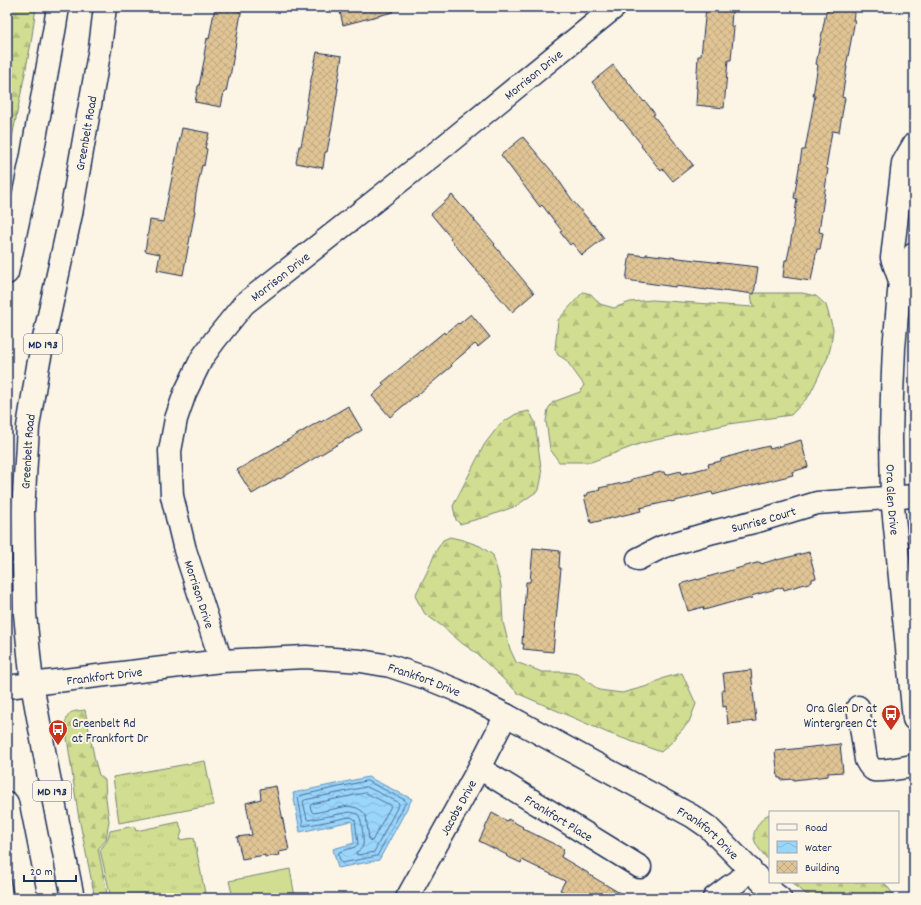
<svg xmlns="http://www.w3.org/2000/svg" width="921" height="905" font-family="Dekko,sans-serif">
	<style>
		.grass { fill: url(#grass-tufts); stroke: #768677 }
		.forest { fill: url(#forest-firs); stroke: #768677 }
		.pitch { fill: #d1dd90; stroke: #768677 }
		.water { fill: url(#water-waves); stroke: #6793bc }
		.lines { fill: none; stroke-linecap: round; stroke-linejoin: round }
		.shore { stroke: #4e719c; stroke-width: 1 }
		.building { fill: url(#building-cross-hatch); stroke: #1b2f5e }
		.minor-casing { stroke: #1b2f5e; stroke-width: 25 }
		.major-casing { stroke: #1b2f5e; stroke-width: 25 }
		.minor { stroke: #fcf5e5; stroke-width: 22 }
		.major { stroke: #fcf5e5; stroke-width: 22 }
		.labels { text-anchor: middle; stroke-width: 4; stroke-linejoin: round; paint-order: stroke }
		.shield { fill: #fcf5e5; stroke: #5e6a86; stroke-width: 1 }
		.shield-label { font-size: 12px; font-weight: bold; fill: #1b2f5e }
		.street-label { font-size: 13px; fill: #1b2f5e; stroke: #fcf5e5 }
		.poi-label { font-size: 13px; fill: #1b2f5e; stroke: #fcf5e5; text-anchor: end }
	</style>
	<defs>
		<pattern id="grass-tufts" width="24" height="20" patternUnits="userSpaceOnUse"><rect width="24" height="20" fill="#d1dd90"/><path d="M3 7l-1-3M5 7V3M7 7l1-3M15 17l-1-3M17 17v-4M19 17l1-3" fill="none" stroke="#b3be7f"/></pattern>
		<pattern id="forest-firs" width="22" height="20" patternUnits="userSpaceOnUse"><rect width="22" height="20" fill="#d1dd90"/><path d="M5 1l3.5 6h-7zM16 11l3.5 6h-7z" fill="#b3be7f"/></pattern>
		<pattern id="water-waves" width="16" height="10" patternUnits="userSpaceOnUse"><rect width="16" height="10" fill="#9ad5fa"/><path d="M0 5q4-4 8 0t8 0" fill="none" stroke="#84b7d9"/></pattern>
		<pattern id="building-cross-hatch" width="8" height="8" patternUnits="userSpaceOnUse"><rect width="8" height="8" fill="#e0c494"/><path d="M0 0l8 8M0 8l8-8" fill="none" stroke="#c0a982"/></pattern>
	</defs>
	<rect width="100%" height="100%" fill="#fcf5e5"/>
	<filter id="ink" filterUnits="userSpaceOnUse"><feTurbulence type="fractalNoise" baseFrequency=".025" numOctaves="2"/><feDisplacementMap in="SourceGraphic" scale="8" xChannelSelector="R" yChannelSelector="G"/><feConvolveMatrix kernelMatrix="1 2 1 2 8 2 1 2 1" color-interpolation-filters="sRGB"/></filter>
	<g filter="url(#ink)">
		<g class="grass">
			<path d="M 205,761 L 214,805 L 119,823 L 113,777 Z"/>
			<path d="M 179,822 L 182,832 L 179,840 L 194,838 L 206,898 L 111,898 L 100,850 L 107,841 L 110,831 L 134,826 L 136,831 Z"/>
		</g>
		<g class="forest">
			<path d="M 7,7 L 36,7 L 31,43 L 7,163 Z"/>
			<path d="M 583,292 L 591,294 L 600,304 L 614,308 L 630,302 L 652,300 L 753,307 L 751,293 L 802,293 L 816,296 L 826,305 L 833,329 L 831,345 L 828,357 L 809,396 L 791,415 L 729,424 L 642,443 L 591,462 L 559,462 L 550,449 L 546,421 L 548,409 L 553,402 L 580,392 L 584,385 L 566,360 L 558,355 L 555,349 L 558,320 Z"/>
			<path d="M 529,411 L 535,422 L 542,475 L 539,490 L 516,506 L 489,516 L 460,524 L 456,520 L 453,506 L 484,445 L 500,424 L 516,414 Z"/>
			<path d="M 450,537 L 463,540 L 480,546 L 493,555 L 501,585 L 503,622 L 510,649 L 516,662 L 542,672 L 565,672 L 578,674 L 599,690 L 622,693 L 648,686 L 664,678 L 682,673 L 696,704 L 689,722 L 679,733 L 674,740 L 661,752 L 608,733 L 519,694 L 475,652 L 463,644 L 442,626 L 425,614 L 415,596 L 427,572 L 436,551 L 443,540 Z"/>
			<path d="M 85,710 L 95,761 L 99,775 L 105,780 L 106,798 L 109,821 L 106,840 L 98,849 L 108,898 L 95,898 L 78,813 L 65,724 C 69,710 71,712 85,710 Z"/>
			<path d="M 770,814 L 770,862 C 765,856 754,845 754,837 C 753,833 756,828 758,825 C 761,820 765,815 770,814 Z"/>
			<path d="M 791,882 L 884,882 L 896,898 L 813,898 L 810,897 Z"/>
		</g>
		<path class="pitch" d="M 290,869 L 295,897 L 289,898 L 233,898 L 229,881 Z"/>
		<path class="water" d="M 368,777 L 412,799 L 379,860 L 338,868 L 333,849 L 354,843 L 352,821 L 300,832 L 293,793 Z"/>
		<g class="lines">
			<g class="shore">
				<path d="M 367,781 L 405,800 L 406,802 L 377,856 L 342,863 C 340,861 338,855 339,852 L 355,847 L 358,844 L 355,820 L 353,818 L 350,817 L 304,826 L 303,825 L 298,797 L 299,796 Z"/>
				<path d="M 367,787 L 398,802 L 399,804 L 374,852 L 358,855 L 356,854 L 356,852 C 359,851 362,849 363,845 C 364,841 362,820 359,816 C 357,813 354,813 350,812 L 308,820 L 307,819 L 303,801 L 305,800 Z"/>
				<path d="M 366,793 L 390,805 L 391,806 L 372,841 L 369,840 L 366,816 L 362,811 L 357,808 L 348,806 L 314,813 L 312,812 L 310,806 L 312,804 Z"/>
			</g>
		</g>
		<g class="building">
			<path d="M 215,7 L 240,7 L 239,12 L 241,13 L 230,77 L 229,77 L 226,92 L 224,92 L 221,107 L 195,102 L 198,86 L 199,86 L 205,56 L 204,55 L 207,38 L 209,39 Z"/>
			<path d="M 339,7 L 393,7 L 393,12 L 343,25 Z"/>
			<path d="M 827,7 L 855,7 L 853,20 L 855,20 L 846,67 L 847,67 L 842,97 L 845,98 L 839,132 L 832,131 L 826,168 L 828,169 L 819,232 L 823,233 L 820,249 L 817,249 L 811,281 L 783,277 L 785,260 L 787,260 L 790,246 L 797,199 L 794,198 L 802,150 L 805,150 L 815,96 L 813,96 L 818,65 L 816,64 Z"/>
			<path d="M 706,8 L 732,10 L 731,26 L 734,27 L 731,60 L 728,60 L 724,108 L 696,105 L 697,88 L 696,88 L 698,56 L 701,56 Z"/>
			<path d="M 317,52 L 342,56 L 337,88 L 338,88 L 333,120 L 327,152 L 325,152 L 323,168 L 296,163 L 299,146 L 301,146 L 307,116 L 305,115 L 310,84 Z"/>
			<path d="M 613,65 L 623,78 L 624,77 L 644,102 L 645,101 L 655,114 L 653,115 L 693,165 L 673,181 L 663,169 L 661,171 L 641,146 L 642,145 L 622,120 L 621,121 L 592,82 Z"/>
			<path d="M 182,128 L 209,133 L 205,148 L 207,149 L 204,166 L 202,165 L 196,194 L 194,211 L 195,211 L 183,275 L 157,270 L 160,254 L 145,251 L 150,220 L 163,222 Z"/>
			<path d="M 523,137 L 555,175 L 573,201 L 593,225 L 594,225 L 604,238 L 582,255 L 572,243 L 570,245 L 560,232 L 562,231 L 542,205 L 540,207 L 501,155 Z"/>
			<path d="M 452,195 L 463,208 L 464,207 L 475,220 L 474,220 L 495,244 L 494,245 L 534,293 L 512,312 L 471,264 L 450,239 L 451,238 L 431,214 Z"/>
			<path d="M 630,254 L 646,256 L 646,254 L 678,258 L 758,267 L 754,294 L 723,290 L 723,291 L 707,289 L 707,290 L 675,286 L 675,287 L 626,280 Z"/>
			<path d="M 471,314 L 490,337 L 478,347 L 475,344 L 451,364 L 452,366 L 415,397 L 415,396 L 390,417 L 372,396 L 384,385 L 382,383 L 444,332 L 445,334 L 458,323 L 459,324 Z"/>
			<path d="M 348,406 L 362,430 L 348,439 L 348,438 L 280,479 L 279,478 L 252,494 L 237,470 L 320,421 L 321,422 Z"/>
			<path d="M 801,440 L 808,467 L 792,472 L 793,475 L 745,487 L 745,486 L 713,495 L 712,492 L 671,502 L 671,501 L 640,508 L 641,511 L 591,523 L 584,496 L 588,495 L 587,493 L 600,490 L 599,488 L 632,481 L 632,479 L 661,472 L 664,472 L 665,475 L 681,471 L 682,474 L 709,467 L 708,464 L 721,461 L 721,459 L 752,450 L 769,446 L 770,449 Z"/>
			<path d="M 533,548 L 560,551 L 559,568 L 561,568 L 553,652 L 523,649 L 524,644 L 522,644 L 526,582 L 530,582 Z"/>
			<path d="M 809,552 L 816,578 L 812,579 L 812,582 L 784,590 L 783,587 L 751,596 L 752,598 L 736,602 L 736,601 L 704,610 L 703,607 L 688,611 L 680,584 L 697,579 L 697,580 L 760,562 L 761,564 L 777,559 L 777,560 Z"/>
			<path d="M 751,670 L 756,721 L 728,724 L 726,706 L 723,707 L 722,690 L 725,690 L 723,673 Z"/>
			<path d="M 840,744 L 843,772 L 828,773 L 828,776 L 794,780 L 794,779 L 781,780 L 781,778 L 778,778 L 775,751 Z"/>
			<path d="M 276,786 L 289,850 L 279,852 L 280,855 L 265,857 L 265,855 L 242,859 L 237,837 L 252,835 L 246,803 L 261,799 L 260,789 Z"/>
			<path d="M 492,813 L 507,821 L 508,819 L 523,827 L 522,828 L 564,849 L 561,857 L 588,873 L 588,874 L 628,898 L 574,898 L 560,890 L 565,881 L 522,860 L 521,863 L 506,856 L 507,855 L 479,841 Z"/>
		</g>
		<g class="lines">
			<defs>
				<g id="minor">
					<path id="s1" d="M 914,144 L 903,163 L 892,258 L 900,281 L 894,348 L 892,395 L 891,438 L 892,497 L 914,719"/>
					<path d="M 900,281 L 913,262 L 914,254"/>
					<path id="s2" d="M 638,559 L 662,547 L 713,532 L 761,520 L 817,503 L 914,496"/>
					<path id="s3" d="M 221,661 L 185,550 L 172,496 L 170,451 L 176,419 L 185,393 L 202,358 L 215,340 L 244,304 L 437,152 L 615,7"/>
					<path id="s4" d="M 7,687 L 221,661 L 306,657 L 361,661 L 390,666 L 429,679 L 456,690 L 506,715 L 692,816 L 708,827 L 772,892 L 780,898"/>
					<path d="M 858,707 L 866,760 C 868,764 870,768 874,770 C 882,772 905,767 914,766"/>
					<path id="s5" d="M 479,768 L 640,867"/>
					<path id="s6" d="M 407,898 L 479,768 L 506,715"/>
					<path d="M 714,898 L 730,886 L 737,882 L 750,869"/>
				</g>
				<g id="major">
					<path d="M 7,273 L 32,155 L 55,26 L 58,7"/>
					<path d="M 7,803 L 26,898"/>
					<path id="s7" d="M 73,898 L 47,767 L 32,684 L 25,614 L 23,511 L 28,427 L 38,366 L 71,214 L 100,48 L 105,7"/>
				</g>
			</defs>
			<use href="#minor" class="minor-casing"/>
			<use href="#major" class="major-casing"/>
			<use href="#minor" class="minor"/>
			<use href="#major" class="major"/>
		</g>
	</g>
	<defs>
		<symbol id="bus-pin" viewBox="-11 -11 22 30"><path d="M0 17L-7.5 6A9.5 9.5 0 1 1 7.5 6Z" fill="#c8321e" stroke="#fcf5e5"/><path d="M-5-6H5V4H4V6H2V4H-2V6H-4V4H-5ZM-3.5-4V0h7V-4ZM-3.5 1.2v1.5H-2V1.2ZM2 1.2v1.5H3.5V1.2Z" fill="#fff"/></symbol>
	</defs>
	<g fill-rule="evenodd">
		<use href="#bus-pin" x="880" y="703" width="22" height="30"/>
		<use href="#bus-pin" x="47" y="718" width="22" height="30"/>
	</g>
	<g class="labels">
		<g class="shield">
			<rect x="24" y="334" width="38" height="20" rx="3"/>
			<rect x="33" y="781" width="38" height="20" rx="3"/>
		</g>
		<g class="shield-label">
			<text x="43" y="348">MD 193</text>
			<text x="52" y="795">MD 193</text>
		</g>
		<g class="street-label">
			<text dy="5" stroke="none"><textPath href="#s3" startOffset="754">Morrison Drive</textPath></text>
			<text dy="5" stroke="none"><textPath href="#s7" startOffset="775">Greenbelt Road</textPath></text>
			<text dy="5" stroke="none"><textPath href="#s3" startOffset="430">Morrison Drive</textPath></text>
			<text dy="5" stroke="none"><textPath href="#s7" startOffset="451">Greenbelt Road</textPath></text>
			<text dy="5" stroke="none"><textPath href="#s1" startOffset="361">Ora Glen Drive</textPath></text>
			<text dy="5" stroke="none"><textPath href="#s2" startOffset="132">Sunrise Court</textPath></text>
			<text transform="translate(200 594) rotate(72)" y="5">Morrison Drive</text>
			<text dy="5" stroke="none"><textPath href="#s4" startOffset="98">Frankfort Drive</textPath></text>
			<text dy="5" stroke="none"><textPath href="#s4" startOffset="422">Frankfort Drive</textPath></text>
			<text dy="5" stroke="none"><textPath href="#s6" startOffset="104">Jacobs Drive</textPath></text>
			<text dy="5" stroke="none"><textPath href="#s5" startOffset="94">Frankfort Place</textPath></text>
			<text dy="5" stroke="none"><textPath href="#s4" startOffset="746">Frankfort Drive</textPath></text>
		</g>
		<g class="poi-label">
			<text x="877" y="712">Ora Glen Dr at<tspan x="877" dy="15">Wintergreen Ct</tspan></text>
			<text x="72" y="727" text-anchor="start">Greenbelt Rd<tspan x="72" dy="15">at Frankfort Dr</tspan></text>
		</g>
	</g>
	<rect width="921" height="905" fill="none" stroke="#fcf5e5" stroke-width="24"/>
	<rect x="12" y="12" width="897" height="881" fill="none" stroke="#1b2f5e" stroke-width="1.5" filter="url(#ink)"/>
	<rect x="769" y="811" width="130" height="72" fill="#fcf5e5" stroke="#a2a6af"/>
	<rect x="777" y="824" width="20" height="6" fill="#fcf5e5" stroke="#a2a6af"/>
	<text x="805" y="831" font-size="12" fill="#1b2f5e">Road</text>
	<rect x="777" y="841" width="20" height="12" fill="url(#water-waves)" stroke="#a2a6af"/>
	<text x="805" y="851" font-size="12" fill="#1b2f5e">Water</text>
	<rect x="777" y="861" width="20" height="12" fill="url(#building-cross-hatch)" stroke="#a2a6af"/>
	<text x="805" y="871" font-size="12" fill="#1b2f5e">Building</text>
	<path d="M24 875v6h52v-6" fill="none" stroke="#1b2f5e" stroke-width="2"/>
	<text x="30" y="875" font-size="12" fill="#1b2f5e" stroke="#fcf5e5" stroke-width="3" paint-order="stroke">20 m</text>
</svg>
